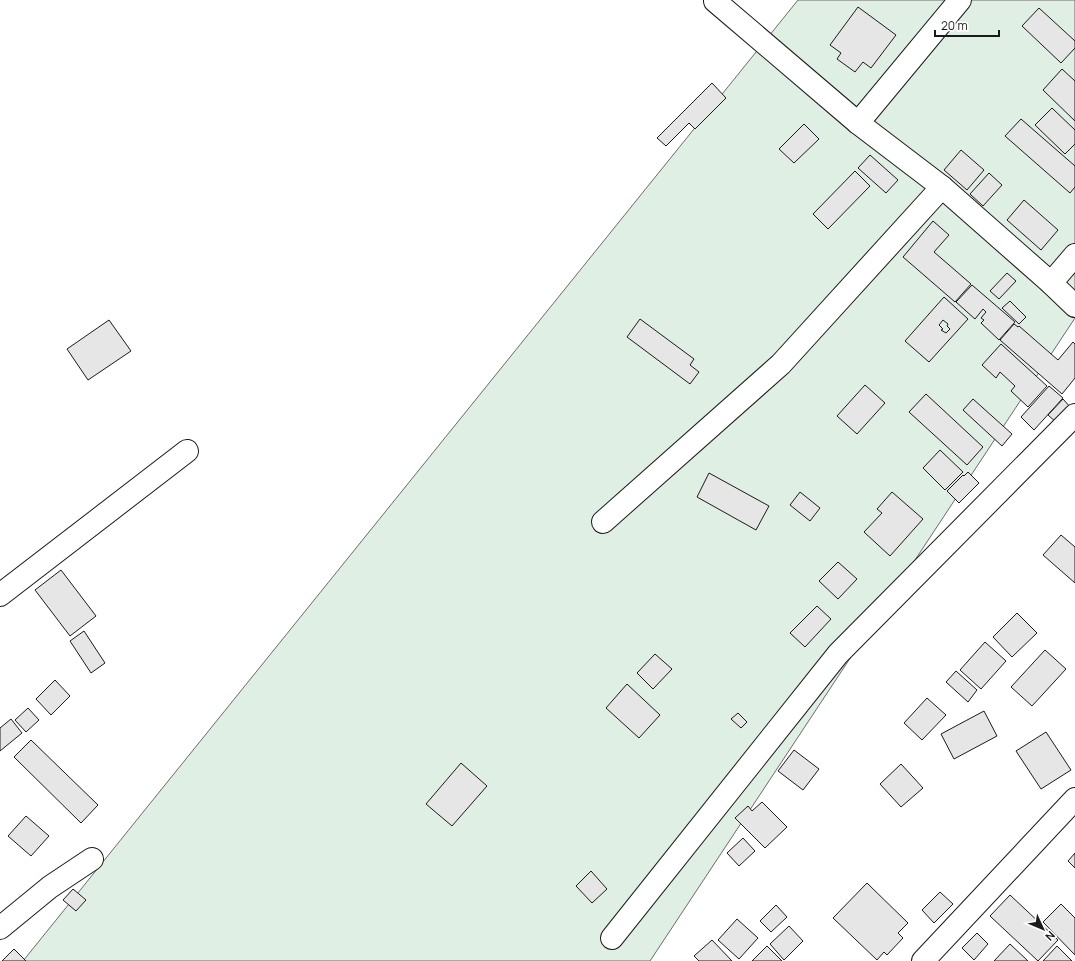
<svg xmlns="http://www.w3.org/2000/svg" width="1075" height="961" font-family="Manrope,sans-serif">
	<style>
		.green { fill: #e0efe3; stroke: #6a6a6a }
		.building { fill: #e6e6e6; stroke: #1a1a1a; fill-rule: evenodd }
		.lines { fill: none; stroke-linecap: round; stroke-linejoin: round }
		.minor-casing { stroke: #1a1a1a; stroke-width: 24 }
		.minor { stroke: #fff; stroke-width: 22 }
	</style>
	<rect width="100%" height="100%" fill="#fff"/>
	<path class="green" d="M 798,0 L 1075,0 L 1075,318 L 650,961 L 23,961 Z"/>
	<g class="building">
		<path d="M 858,7 L 896,35 L 871,68 L 863,62 L 855,72 L 837,59 L 841,53 L 830,45 Z"/>
		<path d="M 1039,8 L 1075,41 L 1075,48 L 1061,63 L 1022,26 Z"/>
		<path d="M 1062,69 L 1075,81 L 1075,121 L 1043,90 Z"/>
		<path d="M 712,83 L 726,98 L 695,129 L 689,123 L 666,146 L 657,138 Z"/>
		<path d="M 1052,108 L 1075,130 L 1075,144 L 1065,154 L 1035,125 Z"/>
		<path d="M 1021,119 L 1075,166 L 1075,187 L 1070,193 L 1005,136 Z"/>
		<path d="M 804,124 L 819,139 L 794,163 L 779,149 Z"/>
		<path d="M 961,150 L 984,170 L 967,190 L 944,170 Z"/>
		<path d="M 870,155 L 898,180 L 886,193 L 858,168 Z"/>
		<path d="M 855,171 L 870,186 L 828,229 L 813,214 Z"/>
		<path d="M 989,173 L 1002,185 L 983,206 L 970,194 Z"/>
		<path d="M 1024,200 L 1058,230 L 1041,250 L 1007,220 Z"/>
		<path d="M 933,221 L 949,235 L 934,252 L 971,284 L 955,302 L 903,257 Z"/>
		<path d="M 1007,273 L 1016,281 L 999,299 L 990,291 Z"/>
		<path d="M 972,285 L 1015,322 L 999,340 L 981,323 L 984,320 L 981,318 L 986,312 L 983,309 L 975,319 L 956,302 Z"/>
		<path d="M 944,297 L 968,319 L 929,362 L 905,341 ZM 943,320 L 948,324 L 947,326 L 950,329 L 946,333 L 941,330 L 943,329 L 939,325 Z"/>
		<path d="M 1010,301 L 1026,317 L 1019,324 L 1002,308 Z"/>
		<path d="M 640,319 L 694,359 L 690,365 L 699,372 L 690,384 L 627,337 Z"/>
		<path d="M 109,320 L 131,351 L 88,380 L 67,349 Z"/>
		<path d="M 1014,324 L 1018,327 L 1019,326 L 1058,360 L 1073,342 L 1075,344 L 1075,378 L 1062,394 L 1000,340 Z"/>
		<path d="M 1001,344 L 1047,386 L 1028,407 L 1011,391 L 1015,386 L 1000,372 L 996,378 L 982,365 Z"/>
		<path d="M 865,385 L 885,403 L 857,434 L 837,416 Z"/>
		<path d="M 1049,386 L 1063,398 L 1034,430 L 1021,417 Z"/>
		<path d="M 926,394 L 983,447 L 967,465 L 909,412 Z"/>
		<path d="M 973,399 L 1012,434 L 1002,446 L 963,410 Z"/>
		<path d="M 1063,399 L 1071,408 L 1057,423 L 1048,415 Z"/>
		<path d="M 940,450 L 963,472 L 945,490 L 923,468 Z"/>
		<path d="M 968,472 L 979,483 L 959,503 L 947,491 L 963,475 L 964,476 Z"/>
		<path d="M 709,473 L 769,506 L 756,530 L 697,497 Z"/>
		<path d="M 800,492 L 820,508 L 810,521 L 790,505 Z"/>
		<path d="M 892,492 L 923,519 L 890,556 L 864,532 L 882,513 L 877,509 Z"/>
		<path d="M 1061,535 L 1075,547 L 1075,583 L 1043,555 Z"/>
		<path d="M 838,562 L 857,579 L 838,599 L 819,581 Z"/>
		<path d="M 61,570 L 96,616 L 70,636 L 35,590 Z"/>
		<path d="M 817,606 L 831,619 L 805,647 L 790,633 Z"/>
		<path d="M 1017,613 L 1037,633 L 1012,657 L 993,637 Z"/>
		<path d="M 84,631 L 105,663 L 91,673 L 70,641 Z"/>
		<path d="M 985,642 L 1006,661 L 981,689 L 960,670 Z"/>
		<path d="M 1045,650 L 1066,669 L 1032,706 L 1011,687 Z"/>
		<path d="M 655,654 L 672,669 L 653,689 L 637,673 Z"/>
		<path d="M 956,671 L 977,690 L 968,702 L 946,682 Z"/>
		<path d="M 55,680 L 70,696 L 51,715 L 36,699 Z"/>
		<path d="M 627,684 L 660,715 L 639,738 L 606,708 Z"/>
		<path d="M 927,698 L 946,715 L 922,740 L 904,723 Z"/>
		<path d="M 28,708 L 39,720 L 26,732 L 15,720 Z"/>
		<path d="M 984,711 L 997,736 L 954,759 L 941,734 Z"/>
		<path d="M 738,713 L 747,722 L 741,728 L 731,719 Z"/>
		<path d="M 11,719 L 22,733 L 0,751 L 0,728 Z"/>
		<path d="M 1046,732 L 1071,770 L 1041,789 L 1016,751 Z"/>
		<path d="M 31,740 L 98,805 L 81,823 L 14,757 Z"/>
		<path d="M 794,750 L 819,769 L 803,790 L 778,771 Z"/>
		<path d="M 461,763 L 487,786 L 452,826 L 426,804 Z"/>
		<path d="M 901,764 L 923,788 L 901,807 L 880,784 Z"/>
		<path d="M 762,802 L 787,827 L 765,848 L 735,818 L 748,806 L 752,811 Z"/>
		<path d="M 26,816 L 49,836 L 31,856 L 8,836 Z"/>
		<path d="M 743,838 L 755,851 L 739,866 L 727,853 Z"/>
		<path d="M 1075,853 L 1075,868 L 1068,861 Z"/>
		<path d="M 591,871 L 607,889 L 592,903 L 576,886 Z"/>
		<path d="M 867,883 L 908,923 L 898,933 L 903,938 L 887,955 L 884,952 L 877,960 L 833,918 Z"/>
		<path d="M 73,889 L 86,900 L 76,911 L 63,900 Z"/>
		<path d="M 940,892 L 953,904 L 934,923 L 922,910 Z"/>
		<path d="M 1010,895 L 1058,940 L 1038,961 L 990,916 Z"/>
		<path d="M 1061,904 L 1075,918 L 1075,955 L 1043,922 Z"/>
		<path d="M 776,905 L 787,917 L 771,932 L 760,921 Z"/>
		<path d="M 737,919 L 758,938 L 739,959 L 718,940 Z"/>
		<path d="M 789,926 L 803,941 L 784,960 L 770,944 Z"/>
		<path d="M 977,933 L 988,944 L 974,960 L 962,948 Z"/>
		<path d="M 712,940 L 732,961 L 699,961 L 694,956 Z"/>
		<path d="M 1010,944 L 1028,961 L 994,961 Z"/>
		<path d="M 767,946 L 782,961 L 752,961 Z"/>
		<path d="M 1057,946 L 1072,961 L 1043,961 Z"/>
		<path d="M 14,949 L 26,961 L 2,961 Z"/>
	</g>
	<g class="lines">
		<defs>
			<g id="minor">
				<path d="M 715,1 L 858,123 L 942,187 L 1051,283 L 1075,306"/>
				<path d="M 858,123 L 960,0"/>
				<path d="M 1051,283 L 1075,255"/>
				<path d="M 603,522 L 781,364 L 942,187"/>
				<path d="M 0,595 L 187,451"/>
				<path d="M 0,928 L 50,887 L 92,859"/>
				<path d="M 612,938 L 838,654 L 1075,415"/>
				<path d="M 923,961 L 1075,799"/>
			</g>
		</defs>
		<use href="#minor" class="minor-casing"/>
		<use href="#minor" class="minor"/>
	</g>
	<g transform="translate(1043 929) rotate(134)" stroke="#ffffff" stroke-width="3" paint-order="stroke">
	<path d="M0-3L7 15L0 10L-7 15Z" fill="#1a1a1a"/>
	<text y="-6" font-size="11" font-weight="bold" text-anchor="middle" fill="#1a1a1a">N</text>
	</g>
	<path d="M935 30v6h64v-6" fill="none" stroke="#1a1a1a" stroke-width="2"/>
	<text x="941" y="30" font-size="12" fill="#1a1a1a" stroke="#ffffff" stroke-width="3" paint-order="stroke">20 m</text>
</svg>
